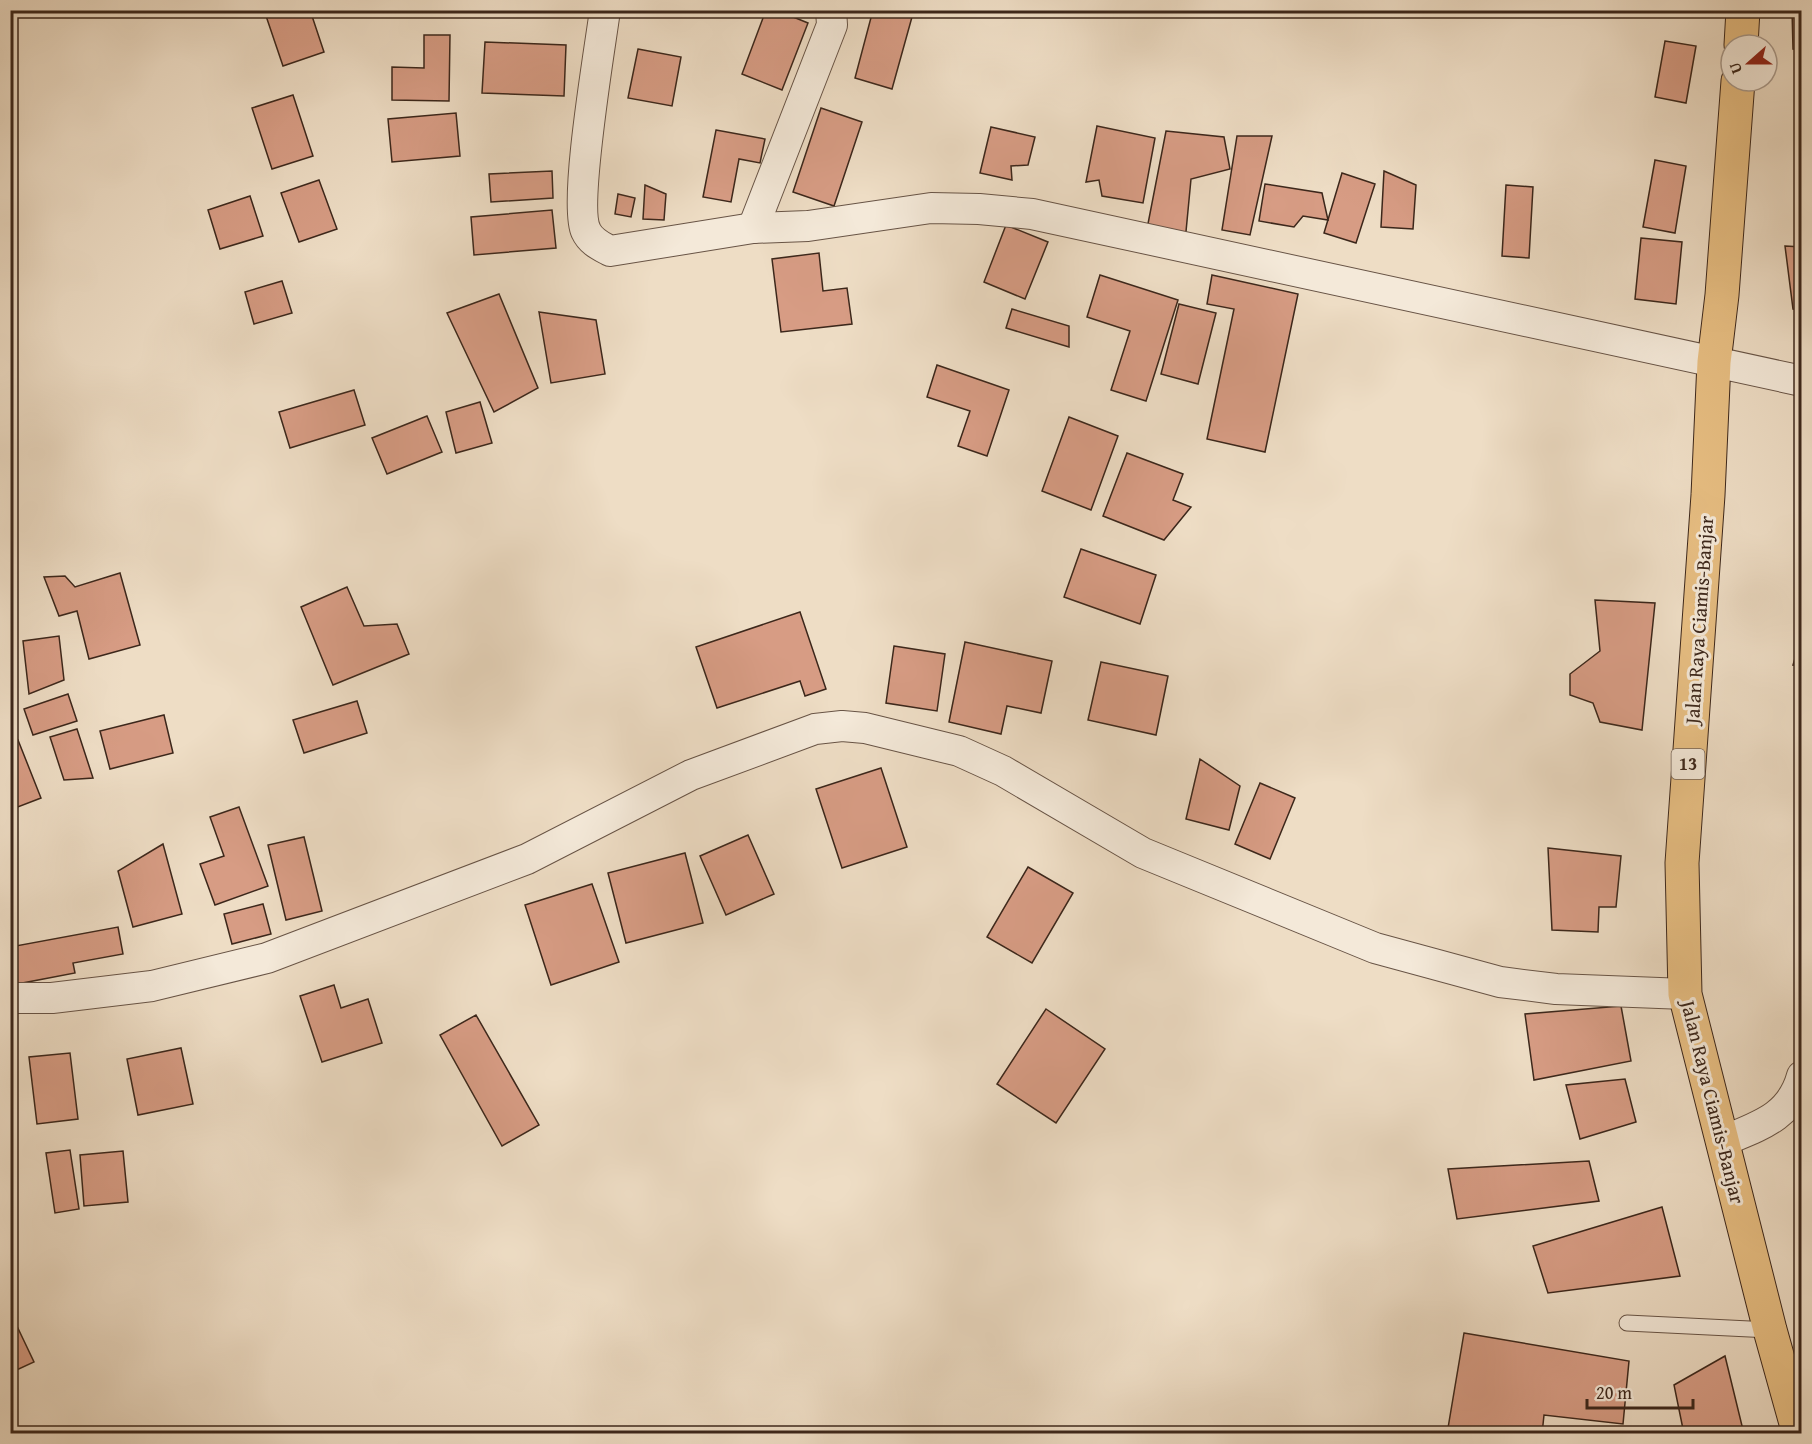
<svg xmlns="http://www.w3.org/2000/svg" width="1812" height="1444" font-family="'Gentium Book Plus',serif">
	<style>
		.building { fill: #d79c84; stroke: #3c271b; stroke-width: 1.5 }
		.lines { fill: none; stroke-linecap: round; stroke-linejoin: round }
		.service-casing { stroke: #685446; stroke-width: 17 }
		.minor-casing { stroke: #685446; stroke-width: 32 }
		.trunk-casing { stroke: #3c271b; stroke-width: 35 }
		.service { stroke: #f4e9d9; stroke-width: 15 }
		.minor { stroke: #f4e9d9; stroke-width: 30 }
		.trunk { stroke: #e7be82; stroke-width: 33 }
		.labels { text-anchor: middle; stroke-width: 6; stroke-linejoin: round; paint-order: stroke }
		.shield { fill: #f4e9d9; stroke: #736154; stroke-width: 1.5 }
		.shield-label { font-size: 18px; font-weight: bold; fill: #3c271b }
		.street-label { font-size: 20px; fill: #3c271b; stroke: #f4e9d9 }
	</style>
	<rect width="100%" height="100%" fill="#eeddc5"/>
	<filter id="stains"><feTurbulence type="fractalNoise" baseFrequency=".00333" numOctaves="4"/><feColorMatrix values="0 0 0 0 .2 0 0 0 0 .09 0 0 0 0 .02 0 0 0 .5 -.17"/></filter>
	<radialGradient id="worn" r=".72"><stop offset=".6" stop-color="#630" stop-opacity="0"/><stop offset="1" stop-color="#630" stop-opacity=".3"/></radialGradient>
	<g class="building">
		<path d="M 264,10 L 310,10 L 324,52 L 283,66 Z"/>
		<path d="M 766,10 L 776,10 L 808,23 L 782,90 L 742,74 Z"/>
		<path d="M 873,10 L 889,10 L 912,17 L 892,89 L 855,78 Z"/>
		<path d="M 1792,10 L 1802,10 L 1802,50 L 1793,49 Z"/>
		<path d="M 424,35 L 450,35 L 449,101 L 392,100 L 392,67 L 424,68 Z"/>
		<path d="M 1665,41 L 1696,46 L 1686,103 L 1655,97 Z"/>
		<path d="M 485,42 L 566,45 L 564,96 L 482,93 Z"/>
		<path d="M 638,49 L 681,57 L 672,106 L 628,98 Z"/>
		<path d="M 293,95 L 313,156 L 272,169 L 252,108 Z"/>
		<path d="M 821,108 L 862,122 L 834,206 L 793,192 Z"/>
		<path d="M 456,113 L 460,156 L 392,162 L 388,119 Z"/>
		<path d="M 1097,126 L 1155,138 L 1143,203 L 1102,196 L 1099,180 L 1086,182 Z"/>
		<path d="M 991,127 L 1035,137 L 1028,165 L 1011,166 L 1012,180 L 980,173 Z"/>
		<path d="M 716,130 L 765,139 L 760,163 L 739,159 L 731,202 L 703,197 Z"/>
		<path d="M 1166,131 L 1224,137 L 1230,169 L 1191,179 L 1185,242 L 1146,234 Z"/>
		<path d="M 1237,136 L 1272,136 L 1250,235 L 1222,230 Z"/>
		<path d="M 1655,160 L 1686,166 L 1675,233 L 1643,227 Z"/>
		<path d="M 552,171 L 553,198 L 491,202 L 489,174 Z"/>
		<path d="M 1384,171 L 1416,185 L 1413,229 L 1381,227 Z"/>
		<path d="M 1342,173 L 1375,184 L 1356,243 L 1324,233 Z"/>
		<path d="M 319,180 L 337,229 L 299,242 L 281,193 Z"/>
		<path d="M 1265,184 L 1322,193 L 1328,220 L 1303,216 L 1294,227 L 1259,221 Z"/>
		<path d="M 645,185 L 666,194 L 664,220 L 643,219 Z"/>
		<path d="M 1506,185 L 1533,187 L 1529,258 L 1502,256 Z"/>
		<path d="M 618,194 L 635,198 L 631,217 L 615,214 Z"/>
		<path d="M 250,196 L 263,236 L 220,249 L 208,210 Z"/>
		<path d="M 1802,198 L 1802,240 L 1798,240 L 1796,199 Z"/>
		<path d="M 552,210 L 556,248 L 474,255 L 471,217 Z"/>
		<path d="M 1006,225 L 1048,242 L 1025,299 L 984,282 Z"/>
		<path d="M 1641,238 L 1682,242 L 1676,304 L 1635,299 Z"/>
		<path d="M 1785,246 L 1802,247 L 1802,310 L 1793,309 Z"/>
		<path d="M 819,253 L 823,291 L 847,288 L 852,324 L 781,332 L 772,259 Z"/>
		<path d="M 1100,275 L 1178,300 L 1146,401 L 1111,390 L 1130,331 L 1087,317 Z"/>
		<path d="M 1212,275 L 1298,294 L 1265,452 L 1207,439 L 1234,309 L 1207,304 Z"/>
		<path d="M 282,281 L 292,313 L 254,324 L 245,292 Z"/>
		<path d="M 499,294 L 538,388 L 494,412 L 447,313 Z"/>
		<path d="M 1179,304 L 1216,313 L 1198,384 L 1161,374 Z"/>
		<path d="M 1012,309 L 1069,326 L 1069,347 L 1006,328 Z"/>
		<path d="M 539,312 L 596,320 L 605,374 L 551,383 Z"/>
		<path d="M 1800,316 L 1802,361 L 1798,361 Z"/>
		<path d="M 937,365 L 1009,390 L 987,456 L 958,446 L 970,411 L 927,397 Z"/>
		<path d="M 354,390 L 365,425 L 290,448 L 279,412 Z"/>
		<path d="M 480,402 L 492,443 L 456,453 L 446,412 Z"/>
		<path d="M 427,416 L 442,452 L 387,474 L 372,438 Z"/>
		<path d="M 1069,417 L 1118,436 L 1091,510 L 1042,491 Z"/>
		<path d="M 1127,453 L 1183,474 L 1173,500 L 1191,507 L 1164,540 L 1103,516 Z"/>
		<path d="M 1081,549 L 1156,575 L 1140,624 L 1064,597 Z"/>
		<path d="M 120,573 L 140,645 L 89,659 L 77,611 L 59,616 L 44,577 L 65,576 L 75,587 Z"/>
		<path d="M 347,587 L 364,626 L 397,624 L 409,654 L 333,685 L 301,607 Z"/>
		<path d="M 1595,600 L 1655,603 L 1642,730 L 1600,722 L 1593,703 L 1570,695 L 1570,674 L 1600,651 Z"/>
		<path d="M 800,612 L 826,689 L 805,696 L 800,681 L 717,708 L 696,647 Z"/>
		<path d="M 1802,635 L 1802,666 L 1793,665 Z"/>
		<path d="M 59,636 L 64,680 L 29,694 L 23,641 Z"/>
		<path d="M 965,642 L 1052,661 L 1041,713 L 1007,706 L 1001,734 L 949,722 Z"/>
		<path d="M 894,646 L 945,654 L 937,711 L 886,703 Z"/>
		<path d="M 1101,662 L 1168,676 L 1156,735 L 1088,720 Z"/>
		<path d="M 68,694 L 77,721 L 33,735 L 24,709 Z"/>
		<path d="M 357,701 L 367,733 L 304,753 L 293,720 Z"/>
		<path d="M 164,715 L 173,753 L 110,769 L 100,731 Z"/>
		<path d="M 77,729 L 93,778 L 64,780 L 50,737 Z"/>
		<path d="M 18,740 L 41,798 L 10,810 L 10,743 Z"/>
		<path d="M 1200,759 L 1240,786 L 1229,830 L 1186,819 Z"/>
		<path d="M 881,768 L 907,847 L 842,868 L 816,789 Z"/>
		<path d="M 1260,783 L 1295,798 L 1270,859 L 1235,844 Z"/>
		<path d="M 239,807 L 268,886 L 215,905 L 200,864 L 224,856 L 210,817 Z"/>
		<path d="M 748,835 L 774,894 L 726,915 L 700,856 Z"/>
		<path d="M 304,837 L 322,911 L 286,920 L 268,845 Z"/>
		<path d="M 163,844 L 182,914 L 133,927 L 118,871 Z"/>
		<path d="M 1548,848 L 1621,856 L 1616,907 L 1599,907 L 1598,932 L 1552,930 Z"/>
		<path d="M 685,853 L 703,923 L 626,943 L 608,873 Z"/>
		<path d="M 1028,867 L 1073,893 L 1032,963 L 987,937 Z"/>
		<path d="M 592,884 L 619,962 L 551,985 L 525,905 Z"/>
		<path d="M 263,904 L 271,934 L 232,944 L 224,914 Z"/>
		<path d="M 118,927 L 123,954 L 73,963 L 75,973 L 17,984 L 10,947 Z"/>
		<path d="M 334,985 L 341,1008 L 368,999 L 382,1043 L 322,1062 L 300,996 Z"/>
		<path d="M 1621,1006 L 1631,1061 L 1534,1080 L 1525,1014 Z"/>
		<path d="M 1046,1009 L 1105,1049 L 1056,1123 L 997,1084 Z"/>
		<path d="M 476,1015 L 539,1125 L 502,1146 L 440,1035 Z"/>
		<path d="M 181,1048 L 193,1104 L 138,1115 L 127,1059 Z"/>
		<path d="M 70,1053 L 78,1119 L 37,1124 L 29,1057 Z"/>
		<path d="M 1625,1079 L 1636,1122 L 1580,1139 L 1566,1085 Z"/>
		<path d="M 70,1150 L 79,1209 L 55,1213 L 46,1153 Z"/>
		<path d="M 123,1151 L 128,1202 L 84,1206 L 80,1155 Z"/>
		<path d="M 1589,1161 L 1599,1201 L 1457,1219 L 1448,1169 Z"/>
		<path d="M 1662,1207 L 1680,1276 L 1548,1293 L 1533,1246 Z"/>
		<path d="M 15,1322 L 34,1362 L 10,1373 L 10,1324 Z"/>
		<path d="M 1464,1333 L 1629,1361 L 1623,1424 L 1544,1415 L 1542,1434 L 1447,1434 Z"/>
		<path d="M 1725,1356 L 1744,1434 L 1684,1434 L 1674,1385 Z"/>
	</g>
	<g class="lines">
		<defs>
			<path id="service" d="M 1627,1323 L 1770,1330"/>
			<g id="minor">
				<path d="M 605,10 C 600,48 573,205 586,231 C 591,242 601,246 610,251 L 753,228 L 808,226 L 931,208 L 979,209 L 1032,214 L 1802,381"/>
				<path d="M 753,228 L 832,25 L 831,10"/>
				<path d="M 10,998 L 52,998 L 152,986 L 267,958 L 527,859 L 691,775 L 815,729 L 842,726 L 865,728 L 959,751 L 1003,771 L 1143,853 L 1375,948 L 1500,982 L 1556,989 L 1685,994"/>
				<path d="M 1723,1141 C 1759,1126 1791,1117 1802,1076"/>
			</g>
			<g id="trunk">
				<path d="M 1741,45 L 1743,10"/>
				<path d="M 1738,81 L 1722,295 L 1714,362 L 1708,495 L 1682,863 L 1685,994 L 1770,1330 L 1799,1434"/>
			</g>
		</defs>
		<use href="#service" class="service-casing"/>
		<use href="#minor" class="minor-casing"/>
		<use href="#trunk" class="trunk-casing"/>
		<use href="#service" class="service"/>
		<use href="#minor" class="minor"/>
		<use href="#trunk" class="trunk"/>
	</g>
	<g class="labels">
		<rect class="shield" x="1671.5" y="749" width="33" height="30" rx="4.5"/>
		<g class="shield-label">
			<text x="1688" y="770">13</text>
		</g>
		<g class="street-label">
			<text transform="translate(1699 620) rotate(-86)" y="7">Jalan Raya Ciamis-Banjar</text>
			<text transform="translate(1713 1102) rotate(76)" y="7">Jalan Raya Ciamis-Banjar</text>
		</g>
	</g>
	<rect width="1812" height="1444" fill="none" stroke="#eeddc5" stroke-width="36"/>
	<rect x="12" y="12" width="1788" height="1420" fill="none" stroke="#3c271b" stroke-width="3"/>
	<rect x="18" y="18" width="1776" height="1408" fill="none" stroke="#3c271b" stroke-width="1.5"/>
	<g transform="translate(1749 63) rotate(249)"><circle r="28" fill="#f4e9d9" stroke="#aa9b8d" stroke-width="1.5"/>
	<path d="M0-4.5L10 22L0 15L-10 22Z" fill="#8f2418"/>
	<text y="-9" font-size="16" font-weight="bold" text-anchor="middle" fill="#3c271b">U</text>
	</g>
	<path d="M1587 1399v9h106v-9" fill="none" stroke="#3c271b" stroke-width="3"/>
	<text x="1596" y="1399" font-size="18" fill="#3c271b" stroke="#f4e9d9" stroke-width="4.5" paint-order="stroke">20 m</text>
	<rect width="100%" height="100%" filter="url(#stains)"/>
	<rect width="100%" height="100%" fill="url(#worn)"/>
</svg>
